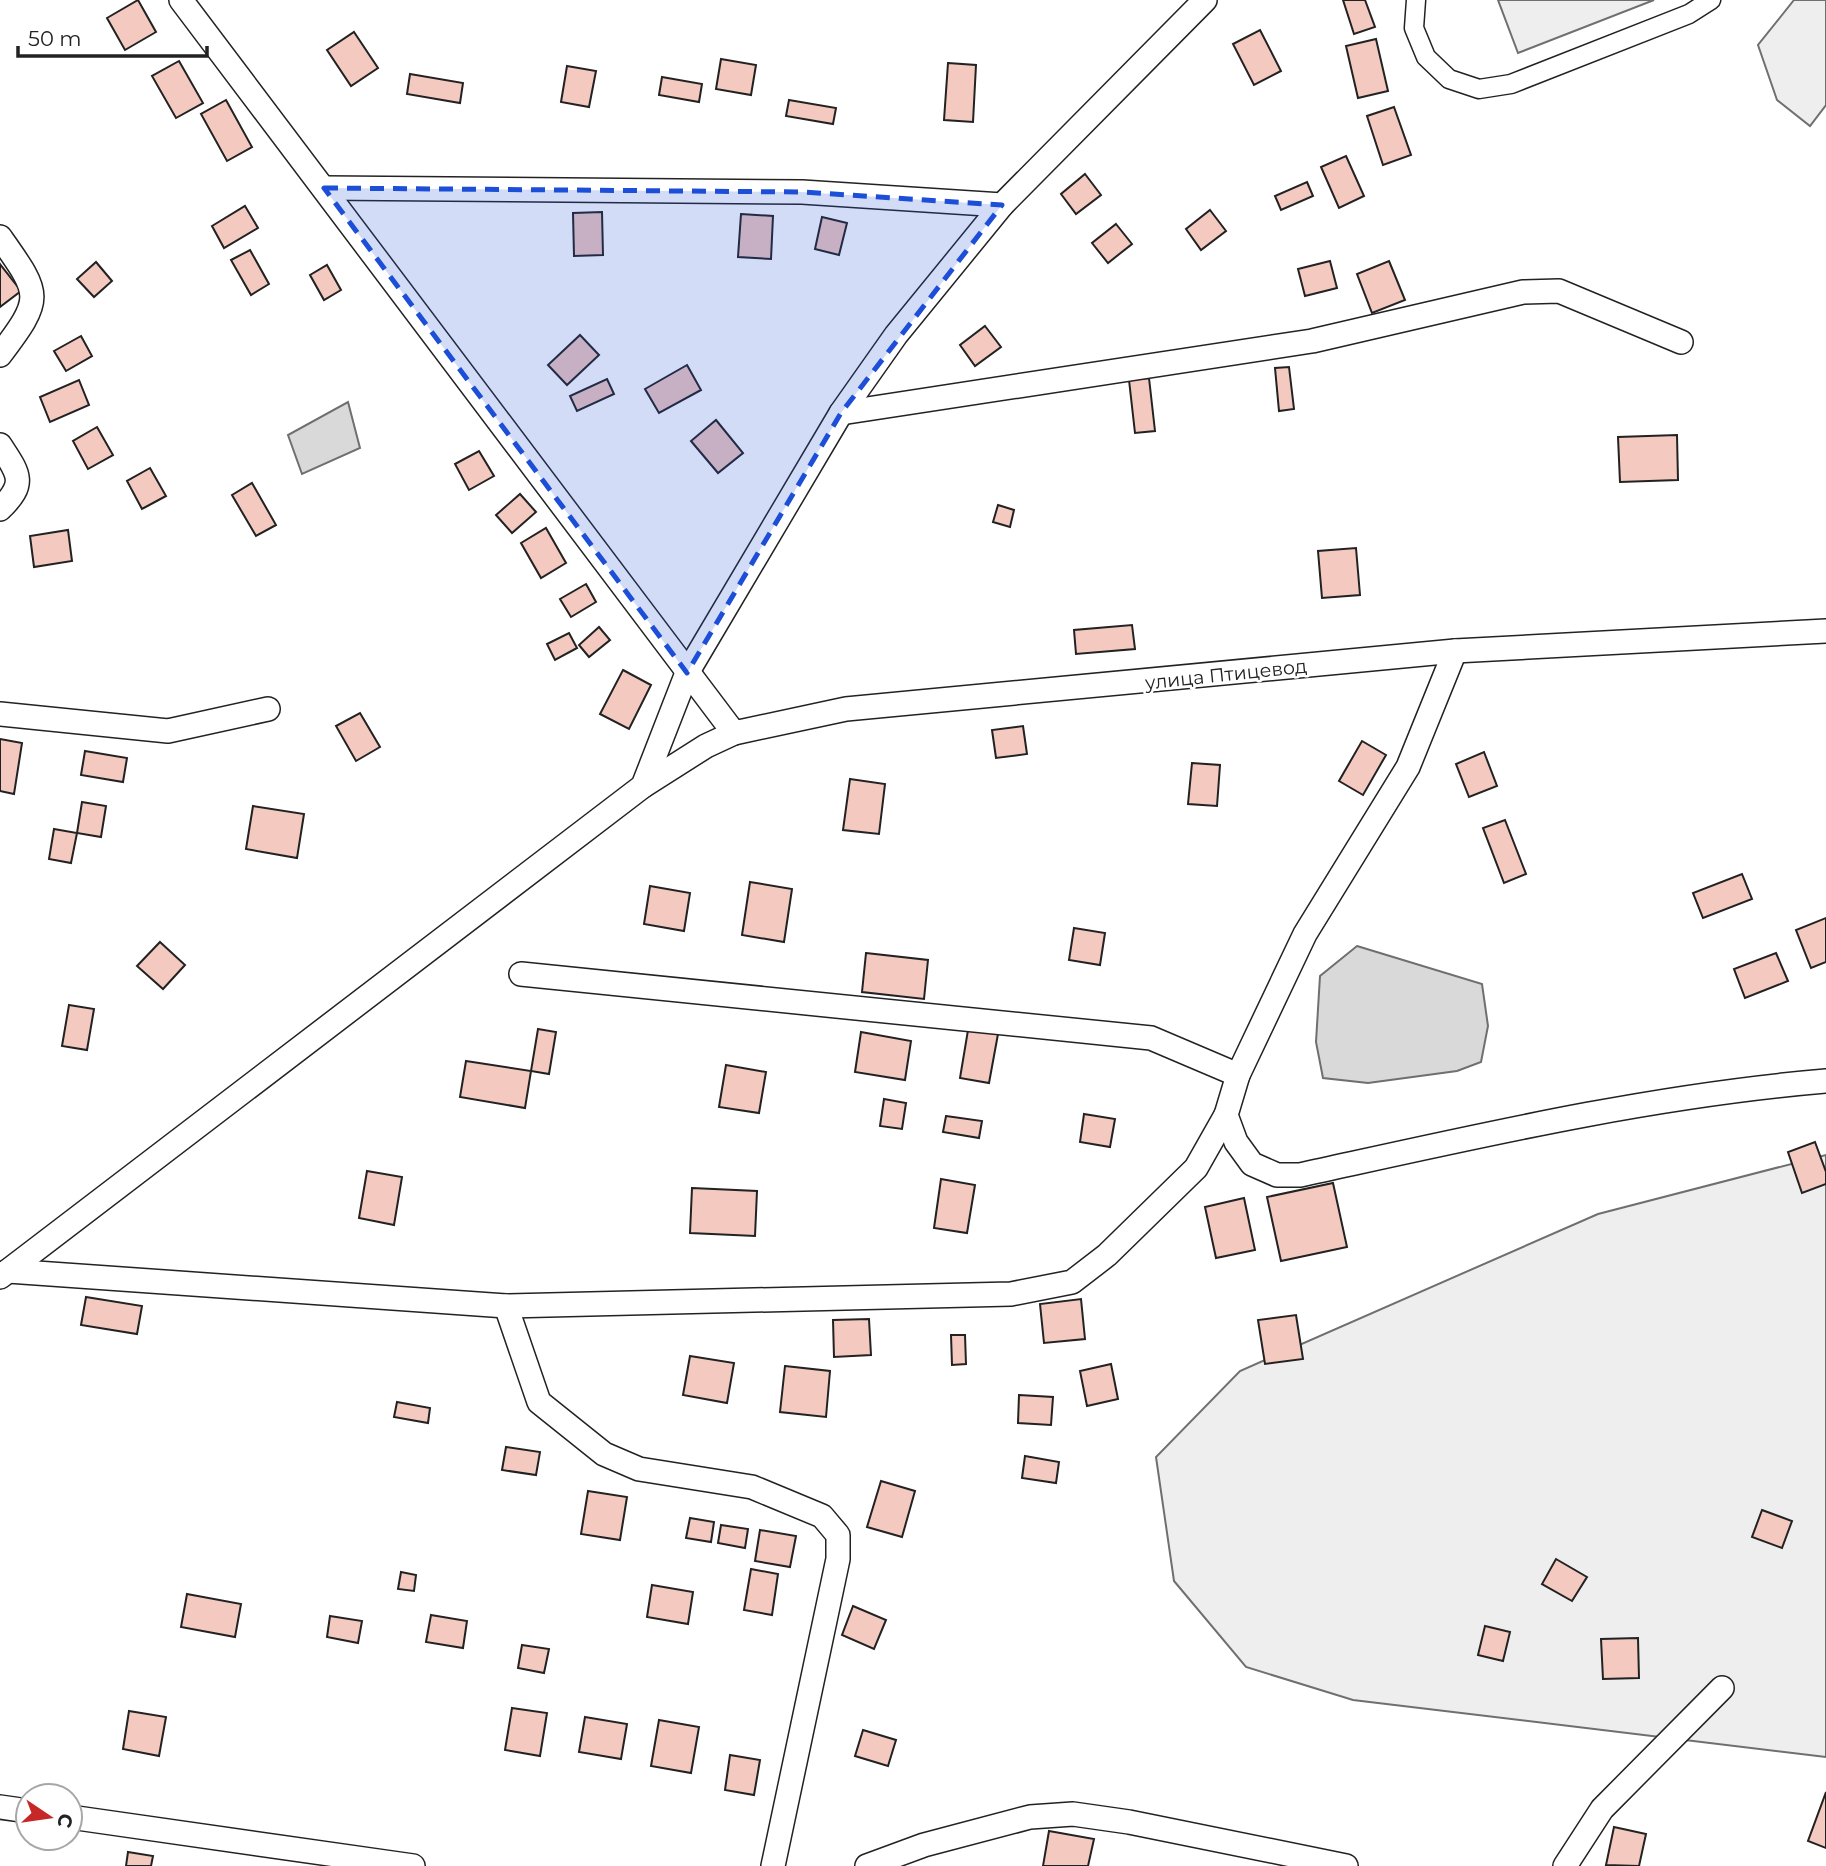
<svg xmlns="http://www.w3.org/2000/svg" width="1826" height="1866" font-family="Montserrat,sans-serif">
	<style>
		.green { fill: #eee; stroke: #6f6f6f; stroke-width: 2 }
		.water { fill: #d9d9d9; stroke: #6f6f6f; stroke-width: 2 }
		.building { fill: #f3c9c0; stroke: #222; stroke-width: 2 }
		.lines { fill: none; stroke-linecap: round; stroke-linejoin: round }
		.pedestrian-casing { stroke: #222; stroke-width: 21 }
		.minor-casing { stroke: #222; stroke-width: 26 }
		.pedestrian { stroke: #fff; stroke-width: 18 }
		.minor { stroke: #fff; stroke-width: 23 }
		.marked { fill: #1d4ed8; fill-opacity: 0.2; stroke: #1d4ed8; stroke-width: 5; stroke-dasharray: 14 9; stroke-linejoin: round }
		.labels { text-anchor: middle; stroke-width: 5; stroke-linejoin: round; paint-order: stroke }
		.street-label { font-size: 19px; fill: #222; stroke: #fff }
	</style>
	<rect width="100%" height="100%" fill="#fff"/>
	<g class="green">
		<path d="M 1498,0 L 1654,0 L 1518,53 Z"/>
		<path d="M 1794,0 L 1826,0 L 1826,105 L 1810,126 L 1777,100 L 1758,45 Z"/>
		<path d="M 1826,1155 L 1826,1757 L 1353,1700 L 1246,1667 L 1174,1581 L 1156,1457 L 1240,1371 L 1598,1214 Z"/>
	</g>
	<g class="water">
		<path d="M 348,402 L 360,448 L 302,474 L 288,435 Z"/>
		<path d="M 1357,946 L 1482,984 L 1488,1026 L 1481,1062 L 1457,1071 L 1368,1083 L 1323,1078 L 1316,1042 L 1320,976 Z"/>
	</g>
	<g class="building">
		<path d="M 138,0 L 156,32 L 125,50 L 107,18 Z"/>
		<path d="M 1343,0 L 1365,0 L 1375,27 L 1354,34 Z"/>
		<path d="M 1260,30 L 1281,71 L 1254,85 L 1233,44 Z"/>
		<path d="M 354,32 L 378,68 L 351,86 L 327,50 Z"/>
		<path d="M 1376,39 L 1388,91 L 1358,98 L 1346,46 Z"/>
		<path d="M 721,59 L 756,65 L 751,95 L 716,89 Z"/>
		<path d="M 179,61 L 203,103 L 176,118 L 152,76 Z"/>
		<path d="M 948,63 L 976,65 L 973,122 L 944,120 Z"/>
		<path d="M 567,66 L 596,71 L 589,107 L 561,102 Z"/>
		<path d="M 410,74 L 463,83 L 460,103 L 407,94 Z"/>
		<path d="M 662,77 L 702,84 L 699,102 L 659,95 Z"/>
		<path d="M 226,100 L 252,147 L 227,161 L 201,114 Z"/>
		<path d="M 789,100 L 836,108 L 833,124 L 786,116 Z"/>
		<path d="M 1394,107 L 1411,155 L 1383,165 L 1367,116 Z"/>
		<path d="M 1346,156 L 1364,196 L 1339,208 L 1321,167 Z"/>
		<path d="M 1085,174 L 1101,195 L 1076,214 L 1061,194 Z"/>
		<path d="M 1307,182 L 1313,196 L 1281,210 L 1275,196 Z"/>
		<path d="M 245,206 L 258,228 L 224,248 L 212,226 Z"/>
		<path d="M 1210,210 L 1226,231 L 1201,250 L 1186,229 Z"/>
		<path d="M 602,212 L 603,255 L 574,256 L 573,213 Z"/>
		<path d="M 741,214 L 773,216 L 771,259 L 738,257 Z"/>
		<path d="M 822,217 L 847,223 L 839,255 L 815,249 Z"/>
		<path d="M 1116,224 L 1132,244 L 1108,263 L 1092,243 Z"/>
		<path d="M 250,250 L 269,284 L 251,295 L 231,260 Z"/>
		<path d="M 1330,261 L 1337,288 L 1305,296 L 1298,269 Z"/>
		<path d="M 1389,261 L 1405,300 L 1372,313 L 1357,274 Z"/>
		<path d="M 96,262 L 112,281 L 94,297 L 77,279 Z"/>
		<path d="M 0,264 L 21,291 L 0,307 Z"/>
		<path d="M 327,265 L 341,290 L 324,300 L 310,275 Z"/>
		<path d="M 985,326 L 1001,347 L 975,366 L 960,345 Z"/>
		<path d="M 580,335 L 599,355 L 567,385 L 548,365 Z"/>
		<path d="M 81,336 L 92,356 L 66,371 L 54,351 Z"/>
		<path d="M 687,365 L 701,390 L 659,413 L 645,389 Z"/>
		<path d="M 1289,367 L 1294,409 L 1279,411 L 1275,368 Z"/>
		<path d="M 1149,378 L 1155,431 L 1135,433 L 1129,380 Z"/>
		<path d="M 607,379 L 614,394 L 577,411 L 570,396 Z"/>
		<path d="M 79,380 L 89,405 L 50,422 L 40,397 Z"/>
		<path d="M 716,420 L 743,453 L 718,473 L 691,441 Z"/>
		<path d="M 97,427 L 113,455 L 88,469 L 73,441 Z"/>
		<path d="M 1677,435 L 1678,480 L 1620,482 L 1618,437 Z"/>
		<path d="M 479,451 L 494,476 L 469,490 L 455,464 Z"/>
		<path d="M 150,468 L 166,496 L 142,509 L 127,481 Z"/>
		<path d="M 252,483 L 276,525 L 256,536 L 232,495 Z"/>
		<path d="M 520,494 L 536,512 L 512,533 L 496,515 Z"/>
		<path d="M 998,505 L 1014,510 L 1010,527 L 993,522 Z"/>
		<path d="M 546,528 L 566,563 L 541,578 L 521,543 Z"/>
		<path d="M 68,530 L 72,561 L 34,567 L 30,536 Z"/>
		<path d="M 1356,548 L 1360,595 L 1322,598 L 1318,551 Z"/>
		<path d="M 586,584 L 596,602 L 571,617 L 560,599 Z"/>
		<path d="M 1132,625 L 1135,649 L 1076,654 L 1074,630 Z"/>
		<path d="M 599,627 L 610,640 L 589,657 L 579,645 Z"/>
		<path d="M 569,633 L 577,648 L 555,660 L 547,644 Z"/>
		<path d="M 623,670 L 651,685 L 629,729 L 600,714 Z"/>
		<path d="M 360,713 L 380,747 L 356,761 L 336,726 Z"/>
		<path d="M 1023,726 L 1027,754 L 996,758 L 992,730 Z"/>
		<path d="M 0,739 L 22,743 L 14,794 L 0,791 Z"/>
		<path d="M 1362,741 L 1386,755 L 1363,795 L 1339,781 Z"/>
		<path d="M 85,751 L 127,758 L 123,782 L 81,775 Z"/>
		<path d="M 1484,752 L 1497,786 L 1469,797 L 1456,764 Z"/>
		<path d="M 1192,763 L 1220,765 L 1217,806 L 1188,804 Z"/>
		<path d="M 850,779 L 885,784 L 879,834 L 843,830 Z"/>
		<path d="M 82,802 L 106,806 L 101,837 L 77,833 Z"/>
		<path d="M 253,806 L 304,814 L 297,858 L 246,849 Z"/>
		<path d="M 1505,820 L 1526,874 L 1504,883 L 1483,828 Z"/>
		<path d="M 54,829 L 77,833 L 71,863 L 49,859 Z"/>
		<path d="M 1742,874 L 1752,899 L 1703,918 L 1693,893 Z"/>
		<path d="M 750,882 L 792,889 L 784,942 L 742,935 Z"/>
		<path d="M 650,886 L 690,893 L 684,931 L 644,924 Z"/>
		<path d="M 1826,918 L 1826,962 L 1811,968 L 1796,930 Z"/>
		<path d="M 1074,928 L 1105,933 L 1100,965 L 1069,960 Z"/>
		<path d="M 160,942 L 185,965 L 163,989 L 137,966 Z"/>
		<path d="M 866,953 L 928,960 L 924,999 L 862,992 Z"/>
		<path d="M 1776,953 L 1788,981 L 1745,998 L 1734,969 Z"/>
		<path d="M 69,1005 L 94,1009 L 87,1050 L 62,1046 Z"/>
		<path d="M 538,1029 L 556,1032 L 549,1074 L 531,1071 Z"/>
		<path d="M 968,1030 L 998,1034 L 989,1083 L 960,1078 Z"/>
		<path d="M 861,1032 L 911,1041 L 905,1080 L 855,1072 Z"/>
		<path d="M 466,1061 L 531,1071 L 525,1108 L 460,1097 Z"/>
		<path d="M 726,1065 L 766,1072 L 759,1113 L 719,1107 Z"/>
		<path d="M 884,1099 L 906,1103 L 902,1129 L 880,1126 Z"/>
		<path d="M 1084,1114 L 1115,1119 L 1110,1147 L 1080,1142 Z"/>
		<path d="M 946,1116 L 982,1121 L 979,1138 L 943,1132 Z"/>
		<path d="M 1815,1142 L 1826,1172 L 1826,1184 L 1802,1193 L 1788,1152 Z"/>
		<path d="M 367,1171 L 402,1177 L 394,1225 L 359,1218 Z"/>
		<path d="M 941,1179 L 975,1185 L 967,1233 L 934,1228 Z"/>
		<path d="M 1333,1183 L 1347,1247 L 1281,1261 L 1267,1197 Z"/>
		<path d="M 692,1188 L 757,1191 L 755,1236 L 690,1233 Z"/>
		<path d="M 1244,1198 L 1255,1250 L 1216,1258 L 1205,1207 Z"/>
		<path d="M 86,1297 L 142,1306 L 137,1334 L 81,1325 Z"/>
		<path d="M 1081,1299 L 1085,1339 L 1044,1343 L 1040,1304 Z"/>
		<path d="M 1296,1315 L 1303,1359 L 1265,1364 L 1258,1320 Z"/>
		<path d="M 869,1319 L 871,1355 L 834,1357 L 833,1320 Z"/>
		<path d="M 951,1335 L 965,1335 L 966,1364 L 952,1365 Z"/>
		<path d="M 690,1356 L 734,1363 L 727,1403 L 683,1395 Z"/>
		<path d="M 1111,1364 L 1118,1399 L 1087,1406 L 1080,1371 Z"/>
		<path d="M 785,1366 L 830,1371 L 826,1417 L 780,1412 Z"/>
		<path d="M 1019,1395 L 1053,1397 L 1051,1425 L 1018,1423 Z"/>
		<path d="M 397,1402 L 430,1408 L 428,1423 L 394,1417 Z"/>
		<path d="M 506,1447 L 540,1452 L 536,1475 L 502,1470 Z"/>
		<path d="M 1025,1456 L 1059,1462 L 1056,1483 L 1022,1478 Z"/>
		<path d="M 881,1481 L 915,1491 L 902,1537 L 867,1527 Z"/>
		<path d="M 588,1491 L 627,1497 L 620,1540 L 581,1534 Z"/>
		<path d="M 1762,1510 L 1792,1521 L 1782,1548 L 1752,1537 Z"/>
		<path d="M 690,1518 L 714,1522 L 711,1542 L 686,1538 Z"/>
		<path d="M 721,1525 L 748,1529 L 745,1548 L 718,1543 Z"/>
		<path d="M 760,1530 L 796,1536 L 790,1567 L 755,1561 Z"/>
		<path d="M 1556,1559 L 1587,1577 L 1572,1601 L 1542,1584 Z"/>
		<path d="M 751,1569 L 778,1574 L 772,1615 L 744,1610 Z"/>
		<path d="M 401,1572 L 416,1575 L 414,1591 L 398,1589 Z"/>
		<path d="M 652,1585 L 693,1592 L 688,1624 L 647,1617 Z"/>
		<path d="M 187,1594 L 241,1604 L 235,1637 L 181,1627 Z"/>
		<path d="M 853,1606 L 886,1620 L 874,1649 L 842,1635 Z"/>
		<path d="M 431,1615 L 467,1621 L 463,1648 L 426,1642 Z"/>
		<path d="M 330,1616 L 362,1621 L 358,1643 L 327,1637 Z"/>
		<path d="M 1485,1626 L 1510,1632 L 1503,1661 L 1478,1655 Z"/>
		<path d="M 1638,1638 L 1639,1678 L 1603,1679 L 1601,1639 Z"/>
		<path d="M 522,1645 L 549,1649 L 544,1673 L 518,1668 Z"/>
		<path d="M 512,1708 L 547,1713 L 540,1756 L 505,1750 Z"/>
		<path d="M 129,1711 L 166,1717 L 159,1756 L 123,1749 Z"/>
		<path d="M 585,1717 L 627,1724 L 621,1759 L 579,1752 Z"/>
		<path d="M 659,1720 L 699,1727 L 691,1773 L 651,1766 Z"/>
		<path d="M 863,1730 L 896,1740 L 888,1766 L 855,1756 Z"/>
		<path d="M 730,1755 L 760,1760 L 754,1795 L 725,1790 Z"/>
		<path d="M 1826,1792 L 1826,1848 L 1808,1841 Z"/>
		<path d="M 1614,1827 L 1646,1834 L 1639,1866 L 1606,1865 Z"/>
		<path d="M 1049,1831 L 1094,1839 L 1088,1866 L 1043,1866 Z"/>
		<path d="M 128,1852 L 153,1856 L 151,1866 L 126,1866 Z"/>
	</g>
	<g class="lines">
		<defs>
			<path id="pedestrian" d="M 1416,0 L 1414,28 L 1426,57 L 1449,79 L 1479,89 L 1511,84 L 1689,14 L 1711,0"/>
			<g id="minor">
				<path d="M 181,0 L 734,733"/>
				<path d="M 324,188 L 802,192 L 1002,205"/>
				<path d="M 0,237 C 41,295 44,297 0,355"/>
				<path d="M 841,413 L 1312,341 L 1523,292 L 1559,291 L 1681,342"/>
				<path d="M 0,445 C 19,474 27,483 0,509"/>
				<path d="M 1455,651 L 1408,767 L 1305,934 L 1238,1075 L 1226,1115 L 1236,1142 L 1252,1164 L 1277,1175 L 1300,1175 C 1474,1137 1648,1096 1826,1081"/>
				<path d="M 0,714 L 168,731 L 268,709"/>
				<path d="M 643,786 L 706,746 L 734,733 L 846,709 L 1455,651 L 1826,631"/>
				<path d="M 521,974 L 1151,1038 L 1238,1075"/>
				<path d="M 8,1271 L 506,1306 L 1011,1294 L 1072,1282 L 1107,1255 L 1196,1168 L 1226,1115"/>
				<path d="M 0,1277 L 643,786 L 687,673 L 841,413 L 896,335 L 1002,205 L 1205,0"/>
				<path d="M 506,1306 L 539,1402 L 604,1454 L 639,1469 L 752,1487 L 822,1516 L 838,1535 L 838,1559 L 773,1866"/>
				<path d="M 0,1807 L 28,1811"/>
				<path d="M 70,1817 L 413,1866"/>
				<path d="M 867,1866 L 924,1845 L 1030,1817 L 1073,1814 L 1129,1822 L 1346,1866"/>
				<path d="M 1565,1866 L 1602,1809 L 1722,1688"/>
			</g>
		</defs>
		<use href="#pedestrian" class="pedestrian-casing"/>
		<use href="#minor" class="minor-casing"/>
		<use href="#pedestrian" class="pedestrian"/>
		<use href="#minor" class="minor"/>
	</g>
	<path class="marked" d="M 324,188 L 802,192 L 1002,205 L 841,413 L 687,673 Z"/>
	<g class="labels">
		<g class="street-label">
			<text transform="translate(1226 674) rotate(-6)" y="7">улица Птицевод</text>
		</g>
	</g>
	<g transform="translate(49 1817) rotate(103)"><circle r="33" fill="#ffffff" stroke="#a7a7a7" stroke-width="2"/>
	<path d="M0-5L12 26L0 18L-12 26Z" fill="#c62828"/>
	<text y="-10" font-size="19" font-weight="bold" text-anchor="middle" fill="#222222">С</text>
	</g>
	<path d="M18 46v10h189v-10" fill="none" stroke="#222222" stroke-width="3.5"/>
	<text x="28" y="46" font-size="21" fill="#222222" stroke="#ffffff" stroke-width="5" paint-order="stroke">50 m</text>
</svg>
